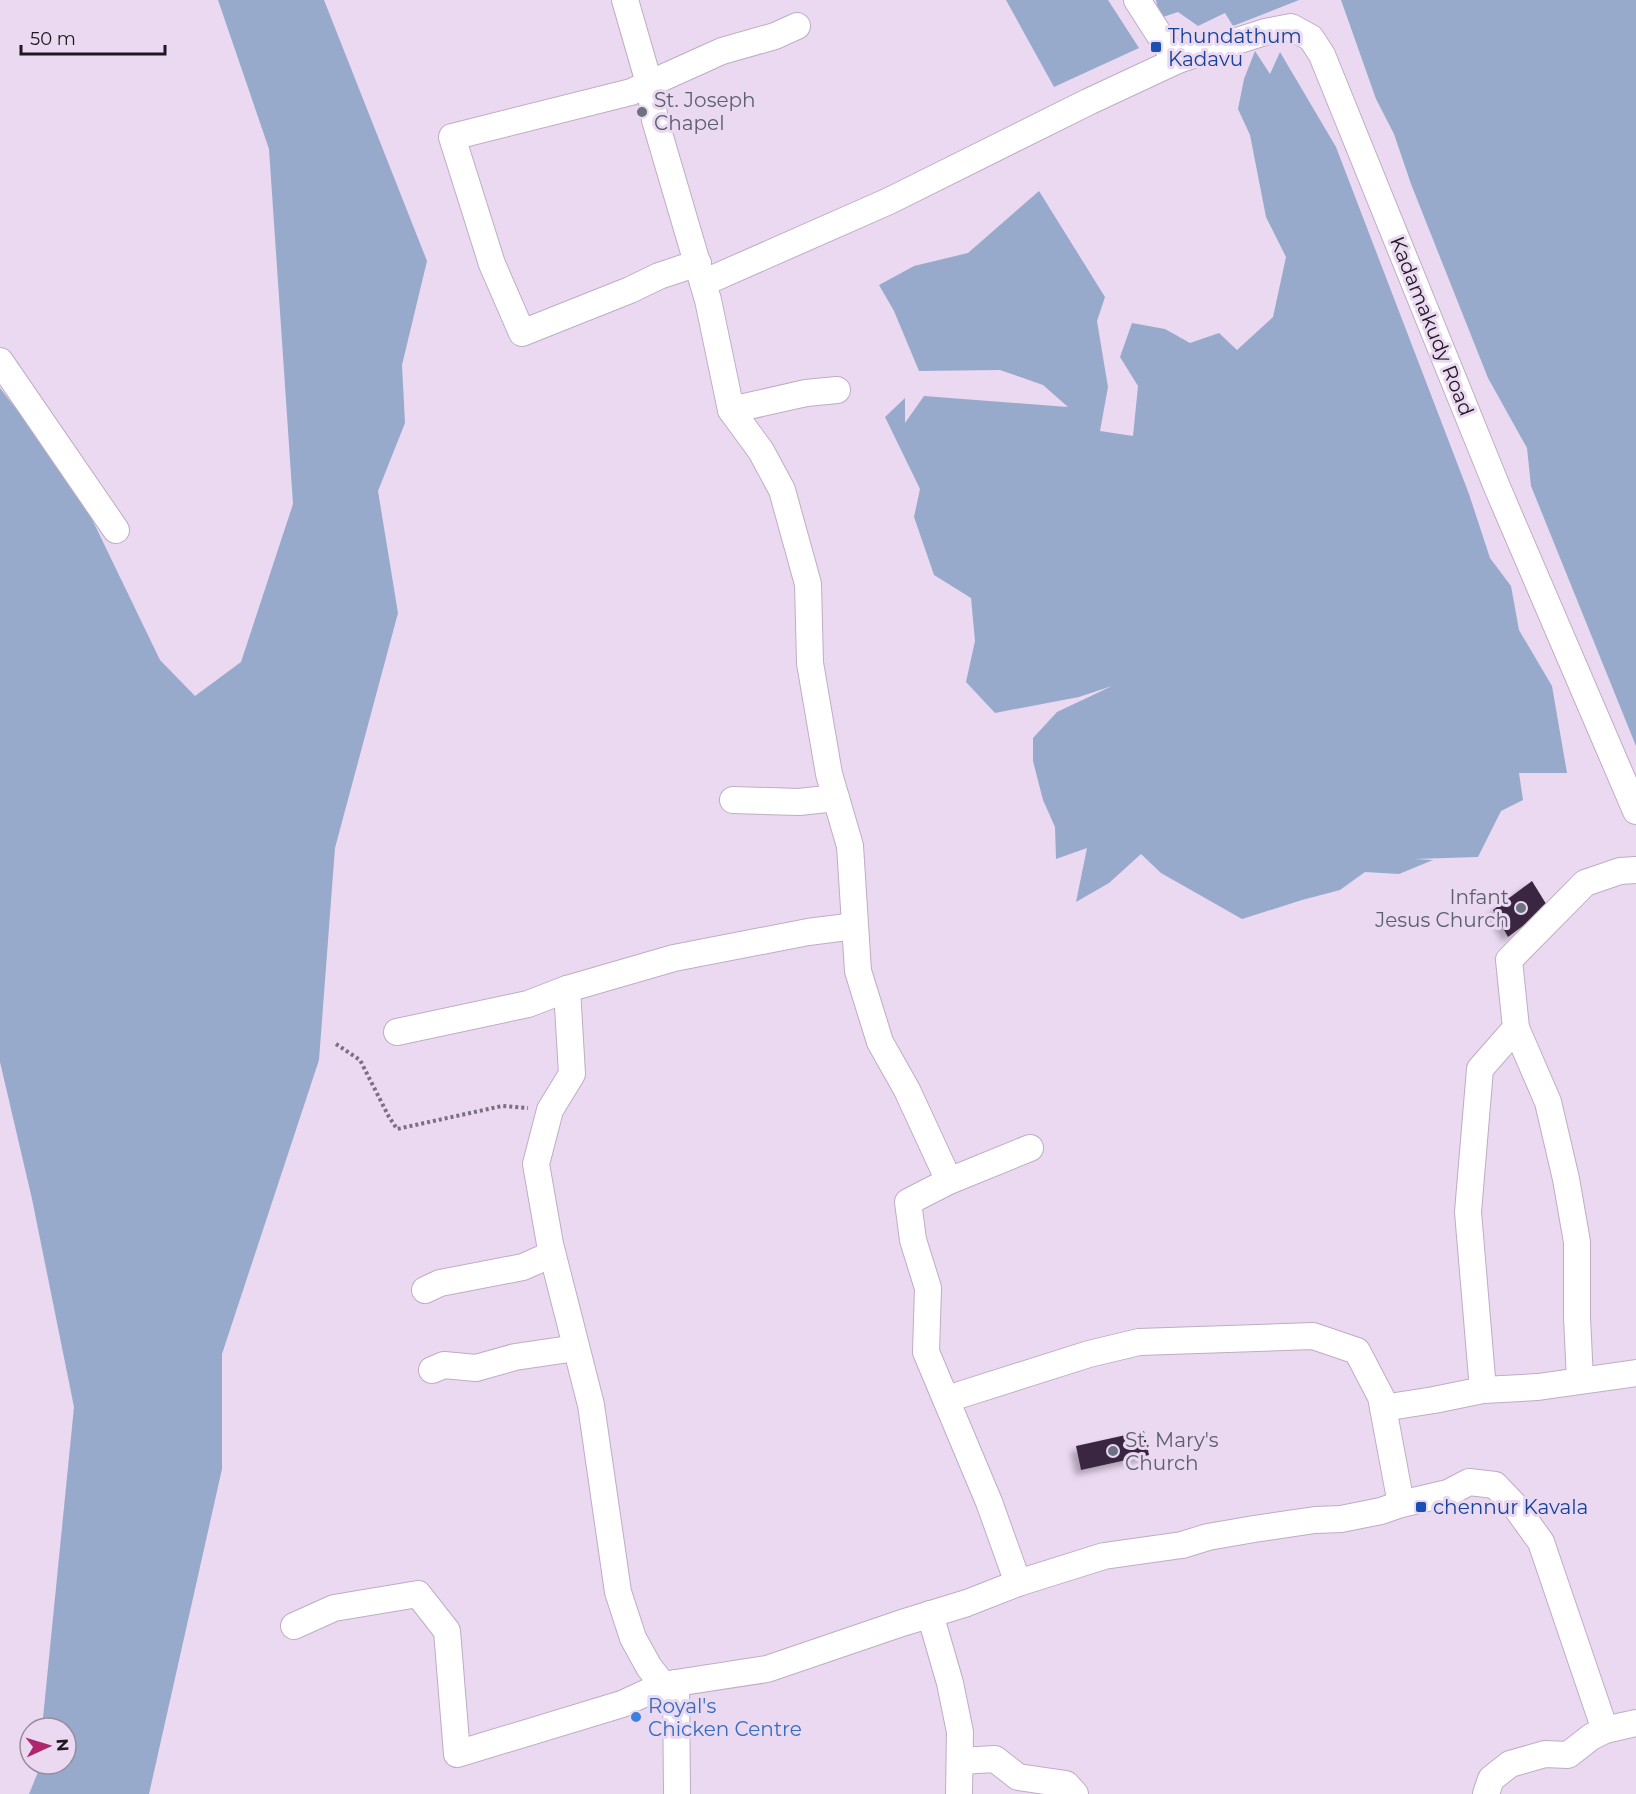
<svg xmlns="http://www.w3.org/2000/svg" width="1636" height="1794" font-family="Montserrat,sans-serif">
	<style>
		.water { fill: #97aacc }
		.building { fill: #3b2742; filter: url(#shadow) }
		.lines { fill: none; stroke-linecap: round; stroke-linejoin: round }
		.minor-casing { stroke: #beadc4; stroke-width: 28 }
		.path { stroke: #7b6f7f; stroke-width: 4; stroke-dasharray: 3 3; stroke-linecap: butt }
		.minor { stroke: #fff; stroke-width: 26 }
		.transit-dot { fill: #1a4fb4; stroke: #ebd9f1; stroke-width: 2 }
		.worship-dot { fill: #6b7280; stroke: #ebd9f1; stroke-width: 2 }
		.shop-dot { fill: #3f7fe0; stroke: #ebd9f1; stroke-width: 2 }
		.labels { text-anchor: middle; stroke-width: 6; stroke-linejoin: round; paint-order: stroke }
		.transit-label { font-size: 20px; fill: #164399; stroke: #ebd9f1; text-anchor: start }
		.worship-label { font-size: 20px; fill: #5b616d; stroke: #ebd9f1; text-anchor: start }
		.street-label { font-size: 20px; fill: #1e1821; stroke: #ebd9f1 }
		.shop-label { font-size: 20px; fill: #366cbe; stroke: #ebd9f1; text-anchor: start }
	</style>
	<defs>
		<filter id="shadow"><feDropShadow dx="-5.5" dy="5.5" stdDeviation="3" flood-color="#0004"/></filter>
	</defs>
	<rect width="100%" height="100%" fill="#ebd9f1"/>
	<g class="water">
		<path d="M 218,0 L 324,0 L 427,261 L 402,365 L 405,423 L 378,491 L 398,613 L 335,848 L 319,1060 L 222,1354 L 222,1469 L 149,1794 L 29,1794 L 38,1772 L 39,1764 L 66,1764 L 66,1728 L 42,1728 L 74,1407 L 32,1199 L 0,1062 L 0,388 L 76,486 L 160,660 L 195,696 L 241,662 L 293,504 L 269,149 Z"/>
		<path d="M 1006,0 L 1108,0 L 1139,48 L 1054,87 Z"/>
		<path d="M 1156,0 L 1299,0 L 1233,26 L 1225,13 L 1198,26 L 1178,12 L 1160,18 Z"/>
		<path d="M 1341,0 L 1636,0 L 1636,746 L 1531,486 L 1527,448 L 1488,378 L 1411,184 L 1394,134 L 1376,99 Z"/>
		<path d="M 1255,51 L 1270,74 L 1280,52 L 1336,147 L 1469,494 L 1490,558 L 1511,586 L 1519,630 L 1552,686 L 1567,773 L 1519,773 L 1523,800 L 1501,811 L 1478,857 L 1414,859 L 1433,860 L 1399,874 L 1365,872 L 1340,890 L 1302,900 L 1242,919 L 1161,873 L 1141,854 L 1109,883 L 1076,902 L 1087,848 L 1056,859 L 1055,827 L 1043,800 L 1033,761 L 1033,738 L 1057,712 L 1112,686 L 1079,697 L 995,713 L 966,682 L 975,641 L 971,598 L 934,575 L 914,517 L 920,489 L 885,417 L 905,398 L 905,423 L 924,396 L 1068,407 L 1043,385 L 1000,370 L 919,371 L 894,311 L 879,285 L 914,266 L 968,253 L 1039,191 L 1105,297 L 1097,321 L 1108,387 L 1100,431 L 1133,436 L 1138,386 L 1120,357 L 1132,323 L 1165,329 L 1190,343 L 1219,333 L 1237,350 L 1273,317 L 1286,257 L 1266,217 L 1250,135 L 1238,109 L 1244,79 Z"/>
	</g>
	<g class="building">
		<path d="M 1532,881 L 1548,907 L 1508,937 L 1493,910 Z"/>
		<path d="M 1144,1431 L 1149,1455 L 1081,1470 L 1076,1446 Z"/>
	</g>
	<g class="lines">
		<defs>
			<g id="minor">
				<path d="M 625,0 L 649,83 L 655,120 L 708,300 L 731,410 L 761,451 L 782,490 L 808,584 L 810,663 L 829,774 L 850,846 L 858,971 L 880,1042 L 907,1090 L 949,1181 L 908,1202 L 913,1240 L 928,1288 L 926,1352 L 989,1502 L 1018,1583"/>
				<path d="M 1137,0 L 1171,53 L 1178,60 L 1265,32 L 1291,27 L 1311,38 L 1322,55 L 1497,487 L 1636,811"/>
				<path d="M 698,263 L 659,276 L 630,290 L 522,333 L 492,264 L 452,137 L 631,92 L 722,51 L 775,36 L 797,26"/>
				<path d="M 703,283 L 889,201 L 1088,102 L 1178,60"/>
				<path d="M 0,361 L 116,530"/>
				<path d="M 731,410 L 806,393 L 837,390"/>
				<path d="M 733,800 L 799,802 L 836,798"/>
				<path d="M 855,926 L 808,932 L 674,958 L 567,989 L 572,1074 L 550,1110 L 536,1164 L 550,1244 L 591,1405 L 618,1592 L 633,1638 L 649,1667 L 663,1685 L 767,1669 L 902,1623 L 967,1603 L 1018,1583 L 1104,1556 L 1182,1545 L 1208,1537 L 1254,1529 L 1315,1520 L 1341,1519 L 1381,1511 L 1401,1504 L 1448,1493 L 1469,1482 L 1495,1485 L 1515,1506 L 1541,1542 L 1605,1730 L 1636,1723"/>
				<path d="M 1516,1028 L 1548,1102 L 1566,1179 L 1577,1242 L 1577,1317 L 1580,1380"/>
				<path d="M 397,1032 L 528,1004 L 567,989"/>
				<path d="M 949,1181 L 1030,1148"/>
				<path d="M 425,1290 L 440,1283 L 523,1267 L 552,1254"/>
				<path d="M 432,1370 L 444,1365 L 476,1368 L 515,1357 L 576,1348"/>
				<path d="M 1483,1390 L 1468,1212 L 1480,1069 L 1516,1028 L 1509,960 L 1585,883 L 1620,871 L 1636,870"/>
				<path d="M 947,1399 L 1089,1354 L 1139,1342 L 1313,1336 L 1357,1351 L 1381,1397 L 1401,1504"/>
				<path d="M 1383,1408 L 1434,1400 L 1483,1390 L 1538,1387 L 1636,1373"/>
				<path d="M 930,1614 L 950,1683 L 960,1732 L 959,1794"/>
				<path d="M 294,1626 L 334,1608 L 418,1594 L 447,1631 L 457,1754 L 622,1704 L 663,1685"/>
				<path d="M 676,1683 L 677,1794"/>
				<path d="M 960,1761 L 995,1759 L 1018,1777 L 1066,1784 L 1075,1794"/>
				<path d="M 1486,1794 L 1491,1779 L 1510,1764 L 1545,1754 L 1568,1755 L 1591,1737 L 1605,1730"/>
			</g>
		</defs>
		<use href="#minor" class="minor-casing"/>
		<path class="path" d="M 336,1044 L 360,1060 L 389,1117 L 397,1129 L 502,1106 L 528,1108"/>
		<use href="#minor" class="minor"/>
	</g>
	<g class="transit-dot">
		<rect x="1150" y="41" width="12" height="12" rx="3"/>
		<rect x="1415" y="1501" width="12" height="12" rx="3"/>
	</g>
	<g class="worship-dot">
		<circle cx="642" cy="112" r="6"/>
		<circle cx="1521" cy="908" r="6"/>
		<circle cx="1113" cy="1451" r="6"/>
	</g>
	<circle class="shop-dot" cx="636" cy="1717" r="6"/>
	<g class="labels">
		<g class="transit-label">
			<text x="1168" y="43">Thundathum<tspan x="1168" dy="23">Kadavu</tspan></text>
			<text x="1433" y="1514">chennur Kavala</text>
		</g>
		<g class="worship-label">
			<text x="654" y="107">St. Joseph<tspan x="654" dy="23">Chapel</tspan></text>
			<text x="1509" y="904" text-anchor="end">Infant<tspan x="1509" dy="23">Jesus Church</tspan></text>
			<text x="1125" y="1447">St. Mary's<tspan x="1125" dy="23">Church</tspan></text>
		</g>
		<g class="street-label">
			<text transform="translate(1432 326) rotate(68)" y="7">Kadamakudy Road</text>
		</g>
		<g class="shop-label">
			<text x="648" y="1713">Royal's<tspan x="648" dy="23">Chicken Centre</tspan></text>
		</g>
	</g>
	<g transform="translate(48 1746) rotate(86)"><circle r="28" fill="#ebd9f1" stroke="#998c9e" stroke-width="1.5"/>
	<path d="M0-4.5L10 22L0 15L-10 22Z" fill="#ae276c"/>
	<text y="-9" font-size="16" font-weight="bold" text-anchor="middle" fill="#1e1821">N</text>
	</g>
	<path d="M21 45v9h144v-9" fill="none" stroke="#1e1821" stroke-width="3"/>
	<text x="30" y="45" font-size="18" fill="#1e1821" stroke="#ebd9f1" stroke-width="4.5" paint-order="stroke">50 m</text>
</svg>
